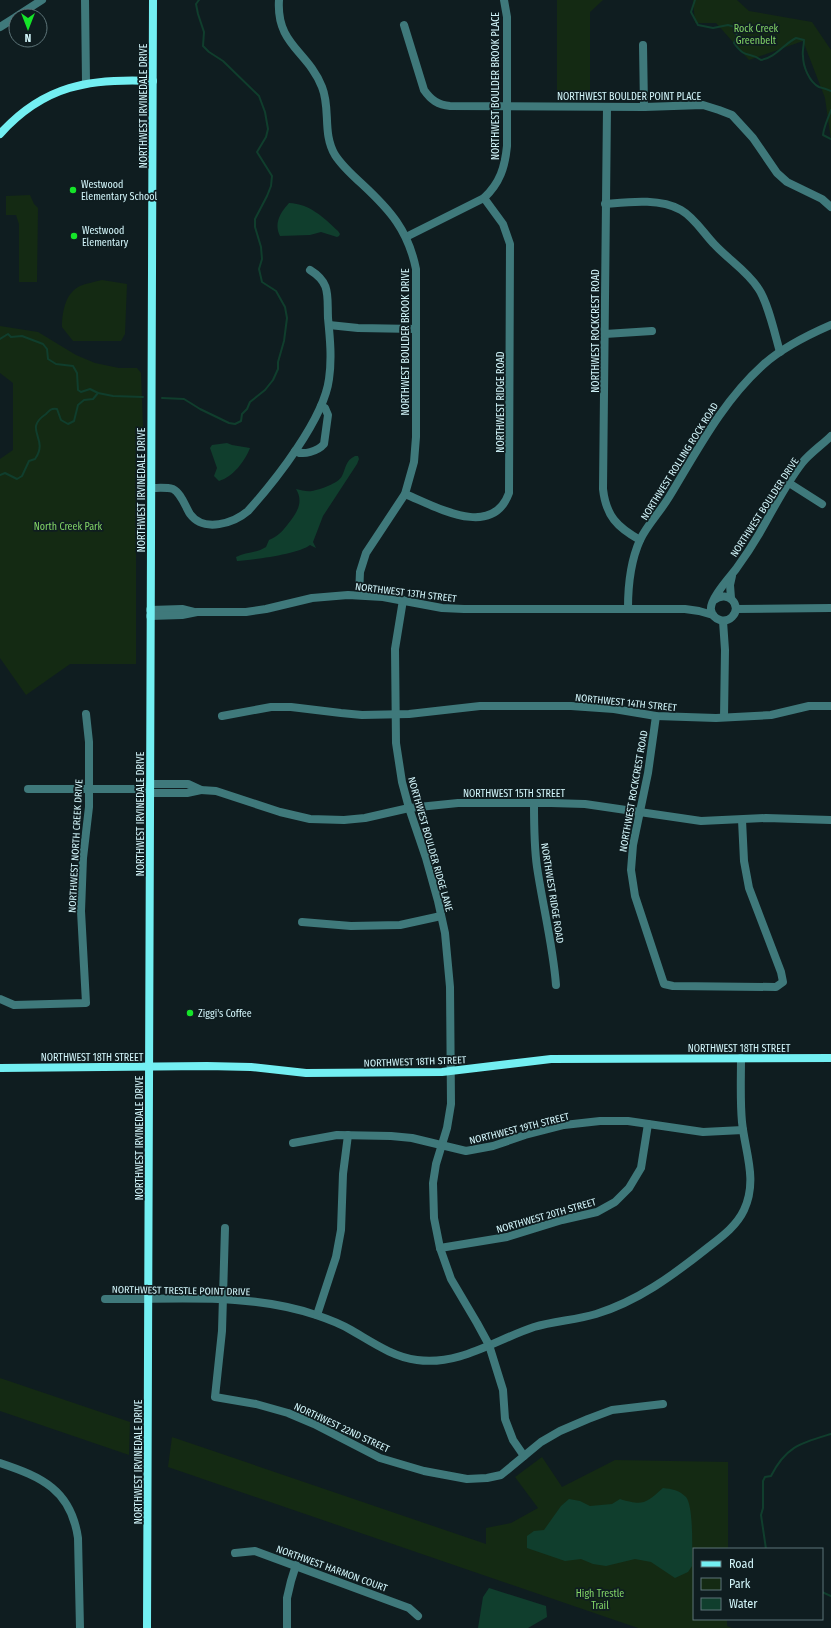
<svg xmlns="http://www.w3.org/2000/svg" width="831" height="1628" font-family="'Fira Sans Condensed',sans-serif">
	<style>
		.green { fill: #142a13 }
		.water { fill: #103e2d }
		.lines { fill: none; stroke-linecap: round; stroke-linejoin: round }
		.stream { stroke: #103e2d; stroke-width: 2 }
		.street { stroke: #3f797b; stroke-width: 8 }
		.secondary { stroke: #73eff2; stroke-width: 8 }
		.poi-dot { fill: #15e429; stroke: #0f1d20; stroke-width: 1.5 }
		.labels { text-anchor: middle; stroke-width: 3.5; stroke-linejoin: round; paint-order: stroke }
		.park-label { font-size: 10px; fill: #82d466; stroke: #0f1d20 }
		.street-label { font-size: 10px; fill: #d3f6fb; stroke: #0f1d20 }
		.poi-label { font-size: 10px; fill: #d3f6fb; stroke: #0f1d20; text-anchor: start }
	</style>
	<rect width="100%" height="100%" fill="#0f1d20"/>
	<g class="green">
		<path d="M 557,0 L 603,0 L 590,12 L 590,97 L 557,96 Z"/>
		<path d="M 693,0 L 737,0 L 749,11 L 812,22 L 831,50 L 831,140 L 825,98 L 803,41 L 749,60 L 716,23 L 695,23 Z"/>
		<path d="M 30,195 L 34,204 L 38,208 L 37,282 L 19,282 L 19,224 L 16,215 L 6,215 L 6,196 Z"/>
		<path d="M 102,280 L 127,284 L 125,334 L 121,341 L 73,341 L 62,327 C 62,313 65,293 80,286 C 87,283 95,282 102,280 Z"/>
		<path d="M 0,326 L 38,332 L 76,355 L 95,363 L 119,368 L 137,368 L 141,373 L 143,427 L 142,440 L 139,449 L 136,444 L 136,664 L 70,664 L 26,695 L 0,658 L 0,459 L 13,450 L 13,383 L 0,373 Z"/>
		<path d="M 0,1378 L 130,1422 L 129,1455 L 0,1411 Z"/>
		<path d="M 172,1437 L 486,1544 L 486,1528 L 511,1523 L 538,1508 L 515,1477 L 542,1457 L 562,1487 L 615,1460 L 728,1462 L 728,1549 L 694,1549 L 694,1619 L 727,1619 L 727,1626 L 732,1628 L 638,1628 L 168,1467 Z"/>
	</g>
	<g class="water">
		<path d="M 289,203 C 310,204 323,217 338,231 L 340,234 L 339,236 L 337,237 L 321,232 L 310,235 L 280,236 C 274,223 280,213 289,203 Z"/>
		<path d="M 227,443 L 232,445 L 250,448 C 245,461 233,477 219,481 L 214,476 L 217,468 L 210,448 L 212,445 Z"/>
		<path d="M 355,456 L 358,456 L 359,459 L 357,464 L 323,516 L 313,542 L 316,548 L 310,545 C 299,554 253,560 237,561 L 236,557 C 245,552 257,553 266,547 L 269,540 C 278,536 282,532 288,524 C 297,513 304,502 296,489 C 301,490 307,492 312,491 C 319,490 339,483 342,476 C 346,468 345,461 355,456 Z"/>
		<path d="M 663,1488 C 672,1489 679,1490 686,1497 C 694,1507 692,1552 692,1566 L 688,1572 L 675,1578 L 651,1562 L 635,1559 L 606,1566 L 593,1564 L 581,1559 L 565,1561 L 527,1548 L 527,1536 L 534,1531 L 544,1530 L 561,1506 L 569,1499 L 580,1501 L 590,1506 L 612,1504 L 620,1499 C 643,1506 645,1504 663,1488 Z"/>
		<path d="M 489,1588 L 546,1606 L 547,1617 L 528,1628 L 478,1628 L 483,1597 Z"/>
	</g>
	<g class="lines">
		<g class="stream">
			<path d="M 695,0 L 691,12 L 698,25 L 713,28 L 728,25 L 735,27 L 737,36 L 734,43 C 746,60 749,51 761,60 C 775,58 784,44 796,38 L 804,40 C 804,46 802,51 803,56 C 803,66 809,82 819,87 C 823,88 827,89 831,91"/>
			<path d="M 831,110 C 828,119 824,126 823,135 L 831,139"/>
			<path d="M 0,339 L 8,334 L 11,337 L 22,336 L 43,344 L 47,349 L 48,359 L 56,364 L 73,366 L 77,373 L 78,390 L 81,392 L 90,389 L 98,393 L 113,396 L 143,397"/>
			<path d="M 162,398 L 184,399 L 200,409 L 229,423 L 235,424 L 241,421 L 242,414 L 247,409 L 250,402 L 265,390 L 273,380 L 278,369 L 278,362 L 284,341 L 287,318 L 285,307 L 276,291 L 262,282 L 259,269 L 262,259 L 261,247 L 255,227 L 255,219 L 267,196 L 271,186 L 272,176 L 257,152 L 266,137 L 268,129 L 265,112 L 259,96 L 223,61 L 209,52 L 203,46 L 204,32 L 198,14 L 196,4 L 199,0"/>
			<path d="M 0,475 L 5,473 L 17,479 L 22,476 L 29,461 L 35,459 C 50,438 22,430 46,414 C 50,410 51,408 57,409 L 61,420 L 68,424 L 74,421 L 78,405 L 84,400 L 93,399 L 98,393"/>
			<path d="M 766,1549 L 761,1515 L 763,1508 L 763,1481 L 765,1477 L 771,1476 C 786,1446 801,1443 831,1434"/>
			<path d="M 822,1592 L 831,1596"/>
		</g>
		<g class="street">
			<path d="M 85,0 L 86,82"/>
			<path d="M 279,0 C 276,45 308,51 322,87 C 331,109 322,133 335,155 C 342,166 352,175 362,184 C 390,210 408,230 416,269 L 416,437 L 414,462 L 405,494 L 366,553 L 360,572 L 359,595"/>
			<path d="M 17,16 L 42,0"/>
			<path d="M 404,25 L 424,90 C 431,100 438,105 450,106 L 644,107 L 703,105 L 719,110 L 732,115 L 743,127 L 753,138 L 777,173 L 787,182 L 822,199 L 831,207"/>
			<path d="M 0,27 L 16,17"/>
			<path d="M 643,45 L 644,107"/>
			<path d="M 607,107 L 603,489 C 606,516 617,527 640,540"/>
			<path d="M 605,204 C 629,202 659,198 681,210 C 695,218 704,234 715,245 C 729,260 747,271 758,288 C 768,302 775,335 780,352"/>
			<path d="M 406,237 L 484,198 C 500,183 505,167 507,146 L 507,17 L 504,0"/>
			<path d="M 329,325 L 358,328 L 416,329"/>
			<path d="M 605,334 L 652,331"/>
			<path d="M 295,451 C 303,456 318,451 324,444 L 328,415 L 325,408 L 321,406"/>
			<path d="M 789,483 L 822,504"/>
			<path d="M 151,488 C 158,488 166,487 173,489 C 181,493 185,506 190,514 C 204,533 234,523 248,511 C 275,481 324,419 329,379 C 332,359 330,338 328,318 C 327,295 331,283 310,270"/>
			<path d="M 405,494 C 435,506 492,540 509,493 L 510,244 L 503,224 L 484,198"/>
			<path d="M 731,598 L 730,585 L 732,576"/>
			<path d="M 403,600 L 395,649 L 396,743 L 402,782 L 409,808 L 426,858 L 438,901 L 445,933 L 450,987 L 451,1104 L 447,1128 L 436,1164 L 433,1183 L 434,1218 L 440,1248 L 451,1279 L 477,1323 L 489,1345 L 503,1390 L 505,1419 L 513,1440 L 524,1456"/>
			<path d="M 714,600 C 728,589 743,606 732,617 C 725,624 713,620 711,610 C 709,600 729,578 736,569 C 744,558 752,546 759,534 C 773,510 785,485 802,463 C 810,453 822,445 831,436"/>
			<path d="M 628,608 C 628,587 631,560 640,540 C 647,525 660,512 669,497 C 697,451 722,402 763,365 C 782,348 808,335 831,325"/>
			<path d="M 736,609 L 831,608"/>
			<path d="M 150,610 L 182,609 L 194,612"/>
			<path d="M 150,616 L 182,615 L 197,612 L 246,612 L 266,609 L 312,598 L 348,595 L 383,597 L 442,608 L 464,609 L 685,609 L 699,611 L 713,615"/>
			<path d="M 723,621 L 725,650 L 724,717"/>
			<path d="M 222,716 L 271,707 L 291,707 L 341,713 L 362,715 L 409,714 L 480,706 L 571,706 L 614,709 L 656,716 L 716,718 L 771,715 L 809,706 L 831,706"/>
			<path d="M 656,716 L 648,773 L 633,845 L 631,870 L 635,896 L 664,984 L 673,986 L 776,987 L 783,982 L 781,972 L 749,888 L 744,861 L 742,820"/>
			<path d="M 150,784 L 188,784 L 201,790 L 216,791 L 280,812 L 310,819 L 344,820 L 365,818 L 409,808 L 458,803 L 551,803 L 585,804 L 701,821 L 766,818 L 831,820"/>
			<path d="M 28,789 L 150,789"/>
			<path d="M 150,793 L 187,793 L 201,790"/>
			<path d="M 534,803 C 534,825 534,846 537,867 C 543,907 553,946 556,985"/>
			<path d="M 302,922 L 351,926 L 400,925 L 441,916"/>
			<path d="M 0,999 L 14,1005 L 86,1003 L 81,911 L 83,858 L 89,807 L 89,742 L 86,714"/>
			<path d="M 293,1143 L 337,1135 L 391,1136 L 412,1138 L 466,1151 L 493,1146 L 525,1135 L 564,1125 L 600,1121 L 628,1121 L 703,1132 L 743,1130"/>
			<path d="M 225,1228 L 222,1331 L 215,1397 L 256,1404 L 288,1413 L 314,1424 L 380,1458 L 424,1471 L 467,1479 L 487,1478 L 501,1475 L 541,1442 L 560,1431 L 588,1419 L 612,1410 L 663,1404"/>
			<path d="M 440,1248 L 507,1237 L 562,1220 L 597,1212 L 615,1202 L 629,1188 L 641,1168 L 648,1124"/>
			<path d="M 105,1299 C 175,1300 248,1292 316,1315 C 328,1319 341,1324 351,1330 C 372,1342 393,1357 417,1360 C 459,1366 495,1340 534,1327 C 554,1321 576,1320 596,1314 C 638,1301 672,1276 706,1249 C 720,1238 736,1227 744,1210 C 758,1180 745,1152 742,1122 C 740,1101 741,1080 741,1058"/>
			<path d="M 317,1315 L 336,1257 L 341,1230 L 343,1174 L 348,1135"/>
			<path d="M 0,1463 C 42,1477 71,1490 78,1538 L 80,1628"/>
			<path d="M 235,1553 L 255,1551 L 409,1608 L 418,1616"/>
			<path d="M 287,1628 L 287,1598 L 291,1581 L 296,1565"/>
		</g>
		<g class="secondary">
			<path d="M 0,134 C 44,85 90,78 153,81"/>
			<path d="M 0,1068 L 207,1066 L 251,1067 L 306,1073 L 442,1072 L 551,1059 L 831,1058"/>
			<path d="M 147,1628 L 153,0"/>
		</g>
	</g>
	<g class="poi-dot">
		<circle cx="73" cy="190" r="4"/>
		<circle cx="74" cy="236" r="4"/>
		<circle cx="190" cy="1013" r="4"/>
	</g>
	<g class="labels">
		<g class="park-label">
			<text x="756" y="32">Rock Creek<tspan x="756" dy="12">Greenbelt</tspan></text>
			<text x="68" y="530">North Creek Park</text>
			<text x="600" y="1597">High Trestle<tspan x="600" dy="12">Trail</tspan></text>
		</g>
		<g class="street-label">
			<text transform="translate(495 86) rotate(-90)" y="4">NORTHWEST BOULDER BROOK PLACE</text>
			<text x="629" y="100">NORTHWEST BOULDER POINT PLACE</text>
			<text transform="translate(143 106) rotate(-90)" y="4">NORTHWEST IRVINEDALE DRIVE</text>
			<text transform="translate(595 331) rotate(-90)" y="4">NORTHWEST ROCKCREST ROAD</text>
			<text transform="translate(405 342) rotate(-90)" y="4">NORTHWEST BOULDER BROOK DRIVE</text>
			<text transform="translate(500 402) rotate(-90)" y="4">NORTHWEST RIDGE ROAD</text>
			<text transform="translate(679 461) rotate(-58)" y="4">NORTHWEST ROLLING ROCK ROAD</text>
			<text transform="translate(141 490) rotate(-90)" y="4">NORTHWEST IRVINEDALE DRIVE</text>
			<text transform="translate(764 507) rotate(-57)" y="4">NORTHWEST BOULDER DRIVE</text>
			<text transform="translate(406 592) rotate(7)" y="4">NORTHWEST 13TH STREET</text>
			<text transform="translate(626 702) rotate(6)" y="4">NORTHWEST 14TH STREET</text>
			<text transform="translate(633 791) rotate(-80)" y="4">NORTHWEST ROCKCREST ROAD</text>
			<text x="514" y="797">NORTHWEST 15TH STREET</text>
			<text transform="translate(140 814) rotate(-90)" y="4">NORTHWEST IRVINEDALE DRIVE</text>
			<text transform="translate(431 844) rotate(74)" y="4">NORTHWEST BOULDER RIDGE LANE</text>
			<text transform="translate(75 846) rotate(-87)" y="4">NORTHWEST NORTH CREEK DRIVE</text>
			<text transform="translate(553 893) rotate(81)" y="4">NORTHWEST RIDGE ROAD</text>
			<text x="739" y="1052">NORTHWEST 18TH STREET</text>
			<text x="92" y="1061">NORTHWEST 18TH STREET</text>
			<text transform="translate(415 1061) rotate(-2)" y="4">NORTHWEST 18TH STREET</text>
			<text transform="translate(519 1128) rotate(-14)" y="4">NORTHWEST 19TH STREET</text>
			<text transform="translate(139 1138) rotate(-90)" y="4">NORTHWEST IRVINEDALE DRIVE</text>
			<text transform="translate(546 1215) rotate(-16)" y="4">NORTHWEST 20TH STREET</text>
			<text transform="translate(181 1290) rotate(1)" y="4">NORTHWEST TRESTLE POINT DRIVE</text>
			<text transform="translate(342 1427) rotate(25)" y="4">NORTHWEST 22ND STREET</text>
			<text transform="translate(138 1462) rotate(-90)" y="4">NORTHWEST IRVINEDALE DRIVE</text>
			<text transform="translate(332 1568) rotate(20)" y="4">NORTHWEST HARMON COURT</text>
		</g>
		<g class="poi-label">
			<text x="81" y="188">Westwood<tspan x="81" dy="12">Elementary School</tspan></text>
			<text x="82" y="234">Westwood<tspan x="82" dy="12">Elementary</tspan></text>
			<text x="198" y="1017">Ziggi's Coffee</text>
		</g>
	</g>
	<rect x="693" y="1548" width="130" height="72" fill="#0f1d20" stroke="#5d7478"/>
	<rect x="701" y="1561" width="20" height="6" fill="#73eff2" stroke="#5d7478"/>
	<text x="729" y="1568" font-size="12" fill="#d3f6fb">Road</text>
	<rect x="701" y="1578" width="20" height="12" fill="#142a13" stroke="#5d7478"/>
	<text x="729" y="1588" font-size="12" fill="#d3f6fb">Park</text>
	<rect x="701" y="1598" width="20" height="12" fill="#103e2d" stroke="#5d7478"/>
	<text x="729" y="1608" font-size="12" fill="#d3f6fb">Water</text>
	<g transform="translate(28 28) rotate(180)"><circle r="19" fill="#0f1d20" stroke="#5d7478"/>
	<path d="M0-3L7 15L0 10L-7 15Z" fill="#15e429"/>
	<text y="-6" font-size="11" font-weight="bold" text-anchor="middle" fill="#d3f6fb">N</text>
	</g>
</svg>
